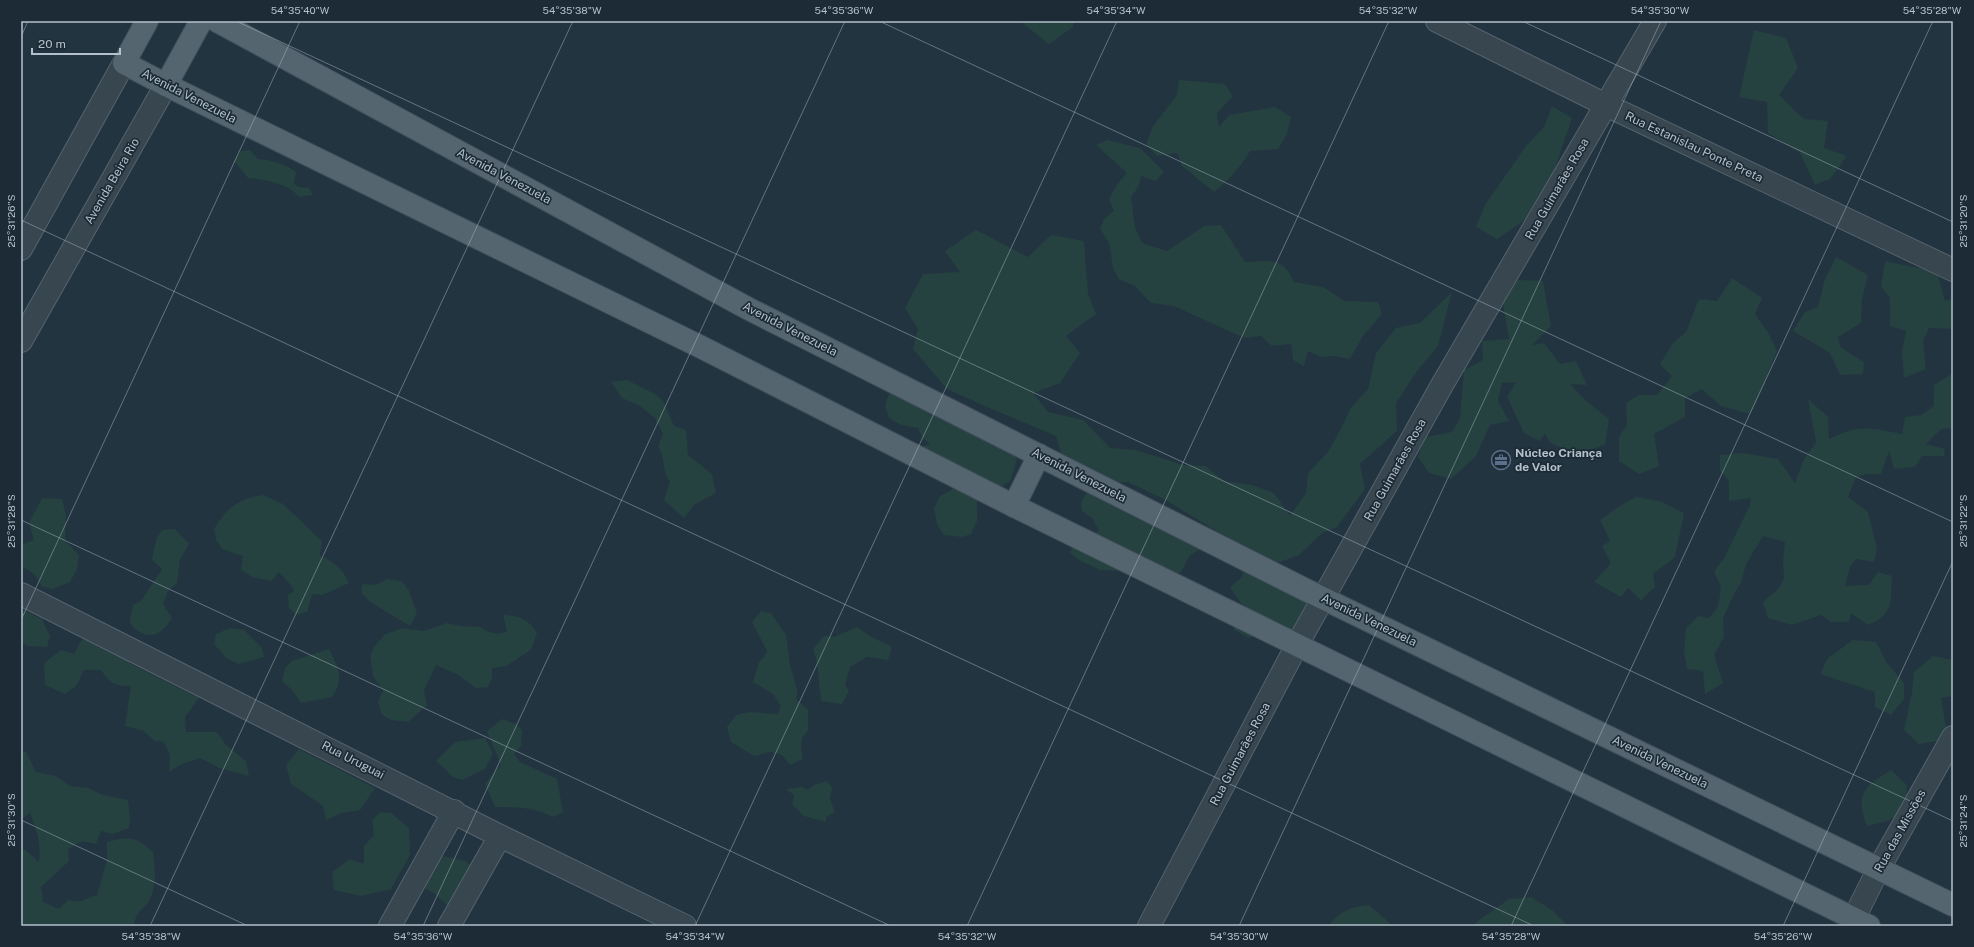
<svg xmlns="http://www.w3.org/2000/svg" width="1974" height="947" font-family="'Public Sans',sans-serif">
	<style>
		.green { fill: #254140 }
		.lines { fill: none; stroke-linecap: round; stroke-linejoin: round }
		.minor-casing { stroke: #55636e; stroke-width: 24 }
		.major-casing { stroke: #414f59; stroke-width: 24 }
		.minor { stroke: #384650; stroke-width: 22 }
		.major { stroke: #556570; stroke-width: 22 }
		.ticks { fill: none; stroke: #b4c0cb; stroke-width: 1; stroke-opacity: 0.45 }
		.labels { text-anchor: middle; stroke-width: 3.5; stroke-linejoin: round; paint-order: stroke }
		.street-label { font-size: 12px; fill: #b4c0cb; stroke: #1c2b35 }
		.poi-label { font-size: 12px; font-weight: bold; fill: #b4c0cb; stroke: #1c2b35; text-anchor: start }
		.neatline { fill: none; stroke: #b4c0cb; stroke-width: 1.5 }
		.ticks-label { font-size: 10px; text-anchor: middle; fill: #b4c0cb }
	</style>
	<rect width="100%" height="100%" fill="#233441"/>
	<g class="green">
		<path d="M 1020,21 L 1074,21 L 1073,27 L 1049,44 Z"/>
		<path d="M 1754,30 L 1786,38 L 1798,68 L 1779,95 L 1804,119 L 1828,121 L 1824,148 L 1847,156 L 1830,179 L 1815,185 L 1800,153 L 1768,133 L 1767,102 L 1739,97 Z"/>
		<path d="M 1179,80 L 1225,84 L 1233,96 L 1217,113 L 1219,127 L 1229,115 L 1275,107 L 1291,117 L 1287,134 L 1278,149 L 1250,151 C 1240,168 1229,180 1214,192 L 1182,166 L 1177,153 L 1157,156 L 1146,144 L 1153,126 L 1177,95 Z"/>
		<path d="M 1552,106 L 1572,118 L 1555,168 L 1543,192 L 1525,220 L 1497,239 L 1476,227 L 1485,205 L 1526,146 L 1544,127 Z"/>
		<path d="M 1107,140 L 1140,148 L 1164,172 L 1155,181 L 1141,176 L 1139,186 L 1131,197 L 1135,227 L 1142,243 L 1167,251 L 1204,226 L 1221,225 L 1245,262 C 1270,261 1283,256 1294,282 L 1323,287 L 1345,301 L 1378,302 L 1382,314 L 1362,337 L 1350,359 L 1333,356 L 1321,357 L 1308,351 L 1304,366 L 1293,360 L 1291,344 L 1272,346 L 1261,336 L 1244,338 L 1174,306 L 1151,303 L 1135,286 L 1119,279 L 1113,268 L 1109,243 L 1100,229 L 1104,219 L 1114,211 L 1109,199 L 1118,183 L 1127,173 L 1096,145 Z"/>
		<path d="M 250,150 L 258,159 C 271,160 286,164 296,172 L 294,183 L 298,187 L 309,188 L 313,195 L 298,197 C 292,184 261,179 248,178 L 234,161 L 241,151 Z"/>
		<path d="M 976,230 L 1028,257 L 1051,235 L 1084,241 L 1088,294 L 1096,314 L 1066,336 L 1080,353 L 1060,383 L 1033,393 L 1048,412 L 1083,420 L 1110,448 L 1136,450 L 1183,465 L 1205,466 L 1224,481 L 1252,485 L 1274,493 L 1290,516 L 1306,493 L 1308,473 L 1328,452 L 1345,421 L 1350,409 L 1368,389 L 1376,353 L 1396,328 L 1420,323 L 1452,292 L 1438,346 L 1417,371 L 1396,403 L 1397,431 L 1360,464 L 1365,489 L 1337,527 L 1322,533 L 1299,555 L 1272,565 L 1164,499 L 1128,482 L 1070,484 L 1056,436 L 987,407 L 947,389 L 913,349 L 918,329 L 905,308 L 923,274 L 960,272 L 945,251 Z"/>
		<path d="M 1836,257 L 1868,275 L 1862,299 L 1861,323 L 1838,337 L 1840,347 L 1864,362 L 1863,374 L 1840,375 L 1830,353 L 1793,331 L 1805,312 L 1818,307 L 1825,279 Z"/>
		<path d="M 1885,261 L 1937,272 L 1945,301 L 1953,299 L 1953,329 L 1929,328 L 1923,341 L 1926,369 L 1904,378 L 1902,351 L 1906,331 L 1890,326 L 1890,298 L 1881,286 Z"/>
		<path d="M 1732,278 L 1762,298 L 1755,314 L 1769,334 L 1777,351 C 1767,372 1762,394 1750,414 L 1721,406 L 1702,389 L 1685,398 L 1685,417 L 1654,434 L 1659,466 L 1639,474 L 1619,461 L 1619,437 L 1627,425 L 1626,403 L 1639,395 L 1657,395 L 1672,376 L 1660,364 L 1673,343 L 1686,332 L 1699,299 L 1717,301 Z"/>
		<path d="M 1516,280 L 1543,281 L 1551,326 L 1532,345 L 1544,343 L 1560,364 L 1576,361 L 1587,385 L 1570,384 L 1584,399 L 1609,419 L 1605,445 L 1591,449 L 1580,456 L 1550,443 L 1545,434 L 1539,441 L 1524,433 L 1507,397 L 1516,382 L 1502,383 L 1498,401 L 1509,421 L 1490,425 L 1476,456 L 1451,479 L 1429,473 L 1418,457 L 1425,437 L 1452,432 L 1460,418 L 1464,370 L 1483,360 L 1482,341 L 1509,339 L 1502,298 Z"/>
		<path d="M 1953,373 L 1953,428 L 1941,429 L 1926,444 L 1945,449 L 1944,456 L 1922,456 L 1915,467 L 1894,469 L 1889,451 L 1881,474 L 1867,474 L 1856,477 L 1848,497 L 1868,512 L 1877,548 L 1874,562 L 1856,559 L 1850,567 L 1845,586 L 1869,585 L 1878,572 L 1892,576 C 1890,601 1895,614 1868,625 L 1851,613 L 1849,622 L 1831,622 L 1821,615 L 1792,625 L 1768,618 L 1763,602 L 1779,588 L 1784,578 L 1783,561 L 1785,542 L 1763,536 L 1746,564 L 1741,583 L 1735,592 L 1723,618 L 1724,637 L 1714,655 L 1723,683 L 1705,694 L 1703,671 L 1687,669 L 1684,652 L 1686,628 L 1698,616 L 1709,618 L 1718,607 L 1721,587 L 1714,572 L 1724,558 L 1750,505 L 1751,498 L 1729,501 L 1729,481 L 1720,471 L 1720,455 L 1743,453 L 1778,459 L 1795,483 L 1803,461 L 1816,442 L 1808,399 L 1828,417 L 1829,439 C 1861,424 1868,428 1902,434 L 1905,417 L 1921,415 L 1934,406 L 1934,385 Z"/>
		<path d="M 627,380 L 655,394 L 663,401 L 674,426 L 686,430 L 688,455 L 712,474 L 716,493 L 694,505 L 684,518 L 664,500 L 670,482 C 661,468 666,460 658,446 L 663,434 L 655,418 L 640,406 L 622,398 L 611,382 Z"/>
		<path d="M 897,389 L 1009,448 L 1017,460 L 1010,481 L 994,491 L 977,496 L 977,521 L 971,534 L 962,537 L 944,535 L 937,524 L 934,508 L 940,496 L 956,487 L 919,447 L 930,444 L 922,437 L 918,428 L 901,425 L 889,418 L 885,405 L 889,394 Z"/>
		<path d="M 1096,490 L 1204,547 L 1190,555 L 1181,572 L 1163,578 L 1146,572 L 1100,570 L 1079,560 L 1070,553 L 1074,542 L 1099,531 L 1093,519 L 1082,511 L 1081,502 L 1087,492 Z"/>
		<path d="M 263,495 L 283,504 L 322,541 L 320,556 C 335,562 342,568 349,583 L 322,595 L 312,594 L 307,612 L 296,615 L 289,608 L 288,595 L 294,591 C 291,583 284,579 279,572 L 271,581 L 252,577 L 241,570 L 243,556 L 222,549 L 216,540 L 214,529 C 226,509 239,498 263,495 Z"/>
		<path d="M 1636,497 L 1660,501 L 1684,513 L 1675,557 L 1653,574 L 1655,587 L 1641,600 L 1628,588 L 1621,597 L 1594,582 L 1611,563 L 1602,546 L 1610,541 L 1600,520 L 1618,507 Z"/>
		<path d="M 42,498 L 62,499 L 66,515 L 65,541 L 79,555 L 77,569 L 70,582 L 53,589 L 41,586 C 36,575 32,570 21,567 L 21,545 L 34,540 L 29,523 Z"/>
		<path d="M 175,529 L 189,544 L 180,559 L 177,583 L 168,591 L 163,604 L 172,618 C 168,624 163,631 156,634 C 148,638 131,630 130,621 C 130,616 132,610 133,605 L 141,601 L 162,569 L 152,560 C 154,550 155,538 162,530 Z"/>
		<path d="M 1245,562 L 1304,593 L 1312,613 L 1285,637 L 1258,634 L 1249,638 L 1234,630 L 1233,621 L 1239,612 L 1247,608 L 1240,602 L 1230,587 L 1242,577 Z"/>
		<path d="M 387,579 L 402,581 L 409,591 L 417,613 L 410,626 L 370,602 L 362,593 L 362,584 L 376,585 Z"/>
		<path d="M 21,609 L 42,619 L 50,636 L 47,647 L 27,646 L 21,642 Z"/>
		<path d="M 761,611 L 771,613 L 786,635 L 790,665 L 798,693 L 796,699 L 808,710 L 808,730 L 802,738 L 801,749 L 803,759 L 790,765 L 782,755 L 770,752 L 754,756 L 731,742 L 727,727 L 736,715 L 749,712 L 778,714 L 781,706 L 773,694 L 753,682 L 759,662 L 763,658 L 767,651 L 752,622 Z"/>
		<path d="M 503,615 C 518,615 529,619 537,633 L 531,650 L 506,666 L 492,668 L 492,678 L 488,687 L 476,688 L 458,675 L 436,665 L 424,690 L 427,705 L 408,722 L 391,720 L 382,715 L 378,702 L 383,690 L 373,676 L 370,656 L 374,647 L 384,635 L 402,628 L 424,631 L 447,623 L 461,626 L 480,627 L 486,631 L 497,634 L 507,632 Z"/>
		<path d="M 857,627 L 870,636 L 892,647 L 888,660 L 867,657 L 850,667 L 845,685 L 849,691 L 842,704 L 821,701 L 817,662 L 813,649 L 824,636 L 834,637 Z"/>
		<path d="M 230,628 L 244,630 L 262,648 L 264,657 L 239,664 L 226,658 L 214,644 L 216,634 Z"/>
		<path d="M 82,639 L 106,642 L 131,664 L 199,698 L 185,717 L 186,732 L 217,732 L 226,745 L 246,761 L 249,776 L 219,768 L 200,758 L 182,764 L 169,772 L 170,755 L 164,742 L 155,741 L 142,730 L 125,726 L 131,686 C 114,686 111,684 101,670 L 84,670 L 76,686 L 65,694 L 45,685 L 44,663 L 61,650 L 74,654 Z"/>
		<path d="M 1853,640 L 1876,642 L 1887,663 L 1904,683 L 1904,699 L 1891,715 L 1875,707 L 1875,692 L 1820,674 L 1828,658 Z"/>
		<path d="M 329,649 C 338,666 345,680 332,697 L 301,703 L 292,690 L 282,681 L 285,668 L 292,661 Z"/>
		<path d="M 1933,656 L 1953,660 L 1953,696 L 1941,698 L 1947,733 L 1938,741 L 1919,744 L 1904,730 L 1912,692 L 1914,672 Z"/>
		<path d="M 502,719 L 516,724 L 522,730 L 521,746 L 514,754 L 520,762 L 557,779 L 563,812 L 553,817 C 534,807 515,807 495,807 L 485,784 L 501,765 L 487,731 Z"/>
		<path d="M 485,738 L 493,754 L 485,769 L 462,780 L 453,777 L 436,761 L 455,742 Z"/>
		<path d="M 299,749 L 375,788 L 360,810 L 341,813 L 326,820 L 323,806 L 291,784 L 286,765 Z"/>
		<path d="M 21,750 L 26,752 L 36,772 L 56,776 L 70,786 L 88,788 L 103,795 L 128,800 L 130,817 L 129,828 L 112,834 L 101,831 L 96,844 L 82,841 L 68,849 L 69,861 L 41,887 L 43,902 L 59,909 L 68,900 L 78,902 L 97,895 L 107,860 L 107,842 C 130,836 135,836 153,852 C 155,867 157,884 150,899 C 144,911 136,909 134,926 L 21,926 L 21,851 L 24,849 L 39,862 C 41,844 37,829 30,813 L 21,819 Z"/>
		<path d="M 1891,770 L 1907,785 L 1906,808 L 1888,821 L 1867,826 C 1854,794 1865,786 1891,770 Z"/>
		<path d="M 827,781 L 832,788 L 830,799 L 835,812 L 826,817 L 826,822 L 804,816 L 792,804 L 794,795 L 786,789 L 802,787 L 808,790 L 814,785 Z"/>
		<path d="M 381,812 L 391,813 L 409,828 L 410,855 L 391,889 L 361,896 L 334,890 L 332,872 L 350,859 L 364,864 L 364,846 L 374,835 L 372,820 Z"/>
		<path d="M 438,855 L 466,861 L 478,872 L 455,902 L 447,905 L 434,893 L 422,887 Z"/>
		<path d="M 1531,897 L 1552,910 L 1568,926 L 1475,926 L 1476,922 L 1509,899 Z"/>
		<path d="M 1369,905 L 1393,926 L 1328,926 C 1340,911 1350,907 1369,905 Z"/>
	</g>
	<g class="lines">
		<defs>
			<g id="minor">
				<path d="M 1437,21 L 1606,105 L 1953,270"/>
				<path d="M 21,249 L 124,63"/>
				<path d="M 21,341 L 166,85"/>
				<path d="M 21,594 L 500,836 L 685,926"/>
				<path d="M 390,926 L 454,811"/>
				<path d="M 449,926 L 500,836"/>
				<path d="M 1149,926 L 1297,645 L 1442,385 L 1655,21"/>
				<path d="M 1850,926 L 1879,868 L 1953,737"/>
			</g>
			<g id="major">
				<path d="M 147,21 L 124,63 L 166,85 L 701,347 L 1014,506 L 1869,926"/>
				<path d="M 217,21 L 749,309 L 1304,589 L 1953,905"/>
				<path d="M 166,85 L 201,21"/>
				<path d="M 1014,506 L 1039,455"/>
			</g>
		</defs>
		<use href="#minor" class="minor-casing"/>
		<use href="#major" class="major-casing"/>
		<use href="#minor" class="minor"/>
		<use href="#major" class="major"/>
	</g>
	<path class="ticks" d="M 236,21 L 1953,821M 879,21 L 1953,522M 1522,21 L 1953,222M 21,37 L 28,21M 21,220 L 1534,926M 21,520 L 891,926M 21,620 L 300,21M 21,820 L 248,926M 150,926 L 573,21M 423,926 L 845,21M 695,926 L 1117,21M 967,926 L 1389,21M 1239,926 L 1661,21M 1511,926 L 1933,21M 1783,926 L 1953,561"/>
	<defs>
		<symbol id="office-ring" viewBox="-11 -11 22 22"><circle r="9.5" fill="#1c2b35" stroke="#5c6f8a" stroke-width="1.5"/><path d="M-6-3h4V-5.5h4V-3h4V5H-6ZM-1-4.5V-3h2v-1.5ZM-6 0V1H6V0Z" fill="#5c6f8a"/></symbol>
	</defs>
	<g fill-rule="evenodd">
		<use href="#office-ring" x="1490" y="449" width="22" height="22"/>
	</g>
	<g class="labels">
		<g class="street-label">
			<text transform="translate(189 96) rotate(27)" y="4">Avenida Venezuela</text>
			<text transform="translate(1694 147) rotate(25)" y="4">Rua Estanislau Ponte Preta</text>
			<text transform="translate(504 176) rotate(28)" y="4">Avenida Venezuela</text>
			<text transform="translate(112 181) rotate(-60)" y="4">Avenida Beira Rio</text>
			<text transform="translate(1557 189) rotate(-60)" y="4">Rua Guimarães Rosa</text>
			<text transform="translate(790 329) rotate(27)" y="4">Avenida Venezuela</text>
			<text transform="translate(1395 470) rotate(-61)" y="4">Rua Guimarães Rosa</text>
			<text transform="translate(1079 475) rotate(27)" y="4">Avenida Venezuela</text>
			<text transform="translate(1369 620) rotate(26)" y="4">Avenida Venezuela</text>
			<text transform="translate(1240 754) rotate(-62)" y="4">Rua Guimarães Rosa</text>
			<text transform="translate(353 760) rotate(27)" y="4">Rua Uruguai</text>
			<text transform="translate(1660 762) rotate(26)" y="4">Avenida Venezuela</text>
			<text transform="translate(1900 831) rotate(-61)" y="4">Rua das Missões</text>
		</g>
		<g class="poi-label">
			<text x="1515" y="457">Núcleo Criança<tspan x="1515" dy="14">de Valor</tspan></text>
		</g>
	</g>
	<rect width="1974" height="947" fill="none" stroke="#1c2b35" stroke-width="44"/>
	<path d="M32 48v6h88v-6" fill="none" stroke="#b4c0cb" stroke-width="2"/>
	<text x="38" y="48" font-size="12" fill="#b4c0cb" stroke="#1c2b35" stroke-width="3" paint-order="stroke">20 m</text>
	<rect x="22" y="22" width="1930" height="903" class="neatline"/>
	<g class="ticks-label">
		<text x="300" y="14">54°35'40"W</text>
		<text x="572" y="14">54°35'38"W</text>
		<text x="844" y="14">54°35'36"W</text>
		<text x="1116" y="14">54°35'34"W</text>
		<text x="1388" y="14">54°35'32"W</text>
		<text x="1660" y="14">54°35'30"W</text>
		<text x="1932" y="14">54°35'28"W</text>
		<text transform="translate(11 221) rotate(-90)" y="4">25°31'26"S</text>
		<text transform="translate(1963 221) rotate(-90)" y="4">25°31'20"S</text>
		<text transform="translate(11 521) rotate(-90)" y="4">25°31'28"S</text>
		<text transform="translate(1963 521) rotate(-90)" y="4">25°31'22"S</text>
		<text transform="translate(11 820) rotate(-90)" y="4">25°31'30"S</text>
		<text transform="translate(1963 821) rotate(-90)" y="4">25°31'24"S</text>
		<text x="151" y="940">54°35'38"W</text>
		<text x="423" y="940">54°35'36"W</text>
		<text x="695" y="940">54°35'34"W</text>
		<text x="967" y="940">54°35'32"W</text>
		<text x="1239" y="940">54°35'30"W</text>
		<text x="1511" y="940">54°35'28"W</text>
		<text x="1783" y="940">54°35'26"W</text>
	</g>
</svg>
